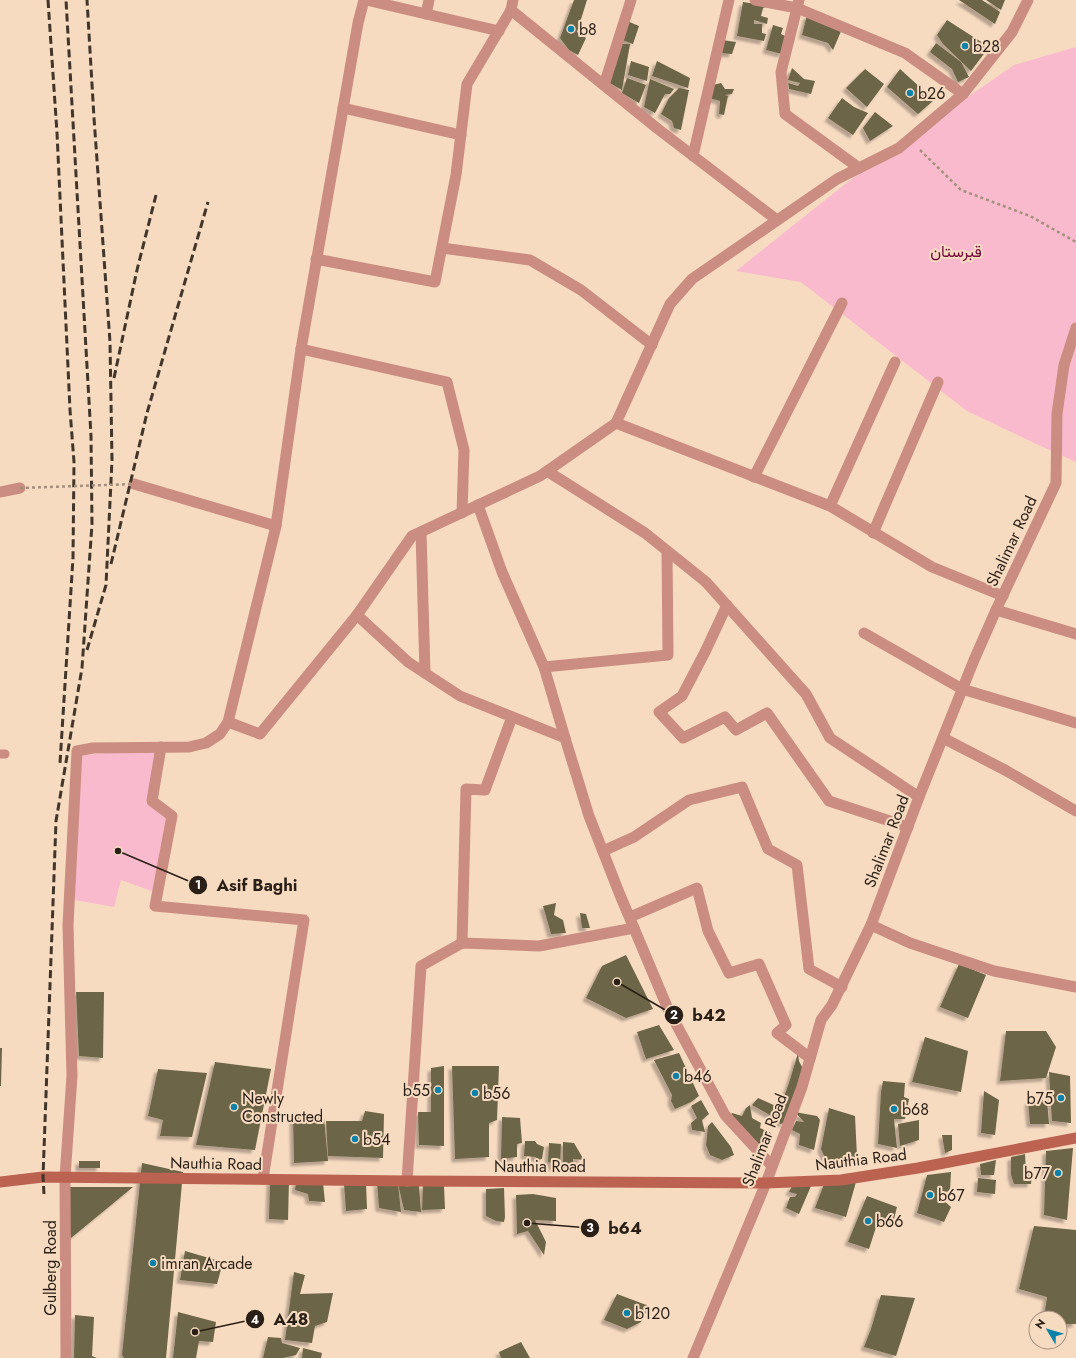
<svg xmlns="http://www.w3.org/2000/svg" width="1076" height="1358" font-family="Jost,Vazirmatn,sans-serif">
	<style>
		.green { fill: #f9bacd }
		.building { fill: #6c6546; filter: url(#shadow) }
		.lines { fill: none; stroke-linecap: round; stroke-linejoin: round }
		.path { stroke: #a48f7c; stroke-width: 2.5; stroke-dasharray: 3 3; stroke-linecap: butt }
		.service { stroke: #cb8d81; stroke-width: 9 }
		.pedestrian { stroke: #cb8d81; stroke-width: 11 }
		.minor { stroke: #cb8d81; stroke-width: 11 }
		.tertiary { stroke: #cb8d81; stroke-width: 11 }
		.secondary { stroke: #bb6251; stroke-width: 11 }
		.rail { stroke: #42352a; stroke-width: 3; stroke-dasharray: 8 4; stroke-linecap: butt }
		.path-bridge { stroke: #a48f7c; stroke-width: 2.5; stroke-dasharray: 3 3; stroke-linecap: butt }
		.poi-dot { fill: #0c82a8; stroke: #f7dbc1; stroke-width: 1.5 }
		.labels { text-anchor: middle; stroke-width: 4; stroke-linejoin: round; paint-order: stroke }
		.poi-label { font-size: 16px; fill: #2a1f16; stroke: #f7dbc1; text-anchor: start }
		.park-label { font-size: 16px; fill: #700039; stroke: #f7dbc1 }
		.street-label { font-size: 16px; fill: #2a1f16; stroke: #f7dbc1 }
		.leader { fill: none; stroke: #2a1f16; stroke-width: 1.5 }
		.callout-dot { fill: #2a1f16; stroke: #f7dbc1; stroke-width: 1.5 }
		.mark-label { font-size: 12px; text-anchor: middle; font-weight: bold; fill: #fff }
		.callout-label { font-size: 17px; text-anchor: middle; font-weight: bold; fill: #2a1f16; stroke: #f7dbc1; stroke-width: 4; stroke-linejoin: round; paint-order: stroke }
	</style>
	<defs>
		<filter id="shadow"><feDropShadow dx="-3.5" dy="3.5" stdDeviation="1" flood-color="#0004"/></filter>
	</defs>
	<rect width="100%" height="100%" fill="#f7dbc1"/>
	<g class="green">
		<path d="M 1076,47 L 1076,462 L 1032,442 L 967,411 L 801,282 L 736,271 L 869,165 L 1014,65 Z"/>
		<path d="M 161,747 L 146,803 L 171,822 L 157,893 L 121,880 L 114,907 L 69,899 L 77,756 Z"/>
	</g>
	<g class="building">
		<path d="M 574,0 L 587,0 L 577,32 L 586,38 L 578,55 L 569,50 L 560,38 Z"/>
		<path d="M 959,0 L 982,0 L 1000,12 L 995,24 Z"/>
		<path d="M 986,0 L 1005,0 L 1001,10 Z"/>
		<path d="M 743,2 L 768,6 L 763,8 L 761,16 L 768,18 L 767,24 L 754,20 L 754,24 L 762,24 L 762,33 L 766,34 L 764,41 L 737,36 Z"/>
		<path d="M 807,15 L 842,29 L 833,50 L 828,43 L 802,35 Z"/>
		<path d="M 947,20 L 989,47 L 971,71 L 943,44 L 937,35 Z"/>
		<path d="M 627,21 L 639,26 L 633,44 L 622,40 Z"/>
		<path d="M 773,25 L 783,28 L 781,34 L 787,37 L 782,54 L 766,50 Z"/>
		<path d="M 722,40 L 736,42 L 732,54 L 720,53 Z"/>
		<path d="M 936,43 L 961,62 L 969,77 L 958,82 L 952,69 L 930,52 Z"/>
		<path d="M 620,44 L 630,44 L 622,90 L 608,82 Z"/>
		<path d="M 631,61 L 649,67 L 647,81 L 628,75 Z"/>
		<path d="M 657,61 L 690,78 L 688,88 L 652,76 Z"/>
		<path d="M 792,68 L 804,79 L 815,81 L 811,94 L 789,89 L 788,83 L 798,86 L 800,83 L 788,80 Z"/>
		<path d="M 865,69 L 884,84 L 867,107 L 846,88 Z"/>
		<path d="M 900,69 L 934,100 L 918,114 L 887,87 Z"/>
		<path d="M 627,78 L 646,85 L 639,103 L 622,93 Z"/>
		<path d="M 650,79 L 674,89 L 670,94 L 665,94 L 655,113 L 644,107 Z"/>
		<path d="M 721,83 L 725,89 L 734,89 L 732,94 L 725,95 L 728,96 L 724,115 L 719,114 L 720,101 L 709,98 L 713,85 Z"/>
		<path d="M 679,88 L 689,90 L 681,130 L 674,128 L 672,121 L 661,114 L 669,98 Z"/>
		<path d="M 842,98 L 854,107 L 868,113 L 853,135 L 828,118 Z"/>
		<path d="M 875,112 L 893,126 L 870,141 L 863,128 Z"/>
		<path d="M 556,903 L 554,915 L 563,920 L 566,933 L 551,934 L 543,906 Z"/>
		<path d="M 580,913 L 586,914 L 590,928 L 582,928 Z"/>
		<path d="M 626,955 L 653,1009 L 626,1018 L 586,998 L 602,966 Z"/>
		<path d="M 959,964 L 986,975 L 968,1018 L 940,1007 Z"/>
		<path d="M 76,992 L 104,992 L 103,1058 L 79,1056 Z"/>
		<path d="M 659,1025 L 674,1050 L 646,1059 L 637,1032 Z"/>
		<path d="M 1006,1031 L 1046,1031 L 1056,1047 L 1046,1078 L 1000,1081 Z"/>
		<path d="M 925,1037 L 968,1051 L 961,1092 L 912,1082 Z"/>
		<path d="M 0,1048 L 2,1048 L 1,1086 L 0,1086 Z"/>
		<path d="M 679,1053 L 699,1096 L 691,1102 L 675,1109 L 671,1101 L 672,1095 L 654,1060 Z"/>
		<path d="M 798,1053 L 799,1061 L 802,1067 L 803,1072 L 784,1123 L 780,1124 L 775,1118 L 752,1105 L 758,1098 L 780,1108 L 789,1083 Z"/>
		<path d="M 215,1062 L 271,1069 L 255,1150 L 196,1145 Z"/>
		<path d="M 444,1066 L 444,1146 L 419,1145 L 418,1112 L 431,1112 L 431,1068 Z"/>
		<path d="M 452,1066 L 499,1066 L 497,1120 L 489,1123 L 489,1157 L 455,1159 Z"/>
		<path d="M 158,1069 L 207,1073 L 192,1137 L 160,1136 L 163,1120 L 148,1116 Z"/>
		<path d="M 1049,1072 L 1070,1076 L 1071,1123 L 1052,1121 Z"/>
		<path d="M 883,1081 L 905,1083 L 904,1097 L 909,1099 L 905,1119 L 894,1119 L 897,1148 L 878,1144 L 881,1092 Z"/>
		<path d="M 984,1091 L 999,1100 L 995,1135 L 981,1133 Z"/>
		<path d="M 701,1100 L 709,1114 L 702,1120 L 705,1132 L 692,1130 L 691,1123 L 697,1118 L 691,1106 Z"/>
		<path d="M 1047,1100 L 1049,1124 L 1030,1124 L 1028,1101 Z"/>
		<path d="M 750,1105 L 752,1118 L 761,1123 L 760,1128 L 771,1133 L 763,1148 L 730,1117 L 732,1113 L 742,1116 L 746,1108 Z"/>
		<path d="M 829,1108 L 855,1116 L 857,1157 L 827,1162 L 821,1149 Z"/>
		<path d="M 365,1111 L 384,1114 L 383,1158 L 328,1156 L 326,1121 L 362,1121 Z"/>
		<path d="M 795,1112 L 817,1116 L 820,1120 L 814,1150 L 799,1145 L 800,1134 L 792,1130 L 796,1121 L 804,1122 Z"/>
		<path d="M 293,1117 L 324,1118 L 328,1161 L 294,1163 Z"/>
		<path d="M 502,1117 L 520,1118 L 522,1143 L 517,1144 L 517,1157 L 501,1159 Z"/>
		<path d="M 919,1120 L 919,1140 L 900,1146 L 898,1124 Z"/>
		<path d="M 712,1122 L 731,1147 L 734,1155 L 722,1160 L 710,1155 L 706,1145 L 708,1126 Z"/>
		<path d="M 942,1135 L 952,1135 L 952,1150 L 945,1153 Z"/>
		<path d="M 525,1141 L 535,1141 L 537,1144 L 544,1147 L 542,1159 L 536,1160 L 536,1157 L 524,1156 Z"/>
		<path d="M 563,1142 L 574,1143 L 584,1160 L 573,1159 L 573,1169 L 563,1168 Z"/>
		<path d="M 549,1143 L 561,1144 L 560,1168 L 552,1167 L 552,1163 L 548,1162 Z"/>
		<path d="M 1073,1148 L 1069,1195 L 1067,1220 L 1044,1215 L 1046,1151 Z"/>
		<path d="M 1025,1154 L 1026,1172 L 1032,1173 L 1031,1184 L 1014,1184 L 1011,1175 L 1011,1157 Z"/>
		<path d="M 996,1160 L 994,1175 L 981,1175 L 980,1164 Z"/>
		<rect x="79" y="1161" width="21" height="7"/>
		<path d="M 142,1163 L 183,1172 L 166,1358 L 124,1358 L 122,1355 Z"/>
		<path d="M 951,1172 L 950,1191 L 939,1193 L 937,1198 L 942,1199 L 951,1207 L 944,1222 L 917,1213 L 927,1175 Z"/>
		<path d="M 978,1178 L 996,1180 L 995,1194 L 977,1192 Z"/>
		<path d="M 289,1180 L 288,1220 L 269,1219 L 270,1181 Z"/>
		<path d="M 296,1182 L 323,1183 L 325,1202 L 309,1201 L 308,1194 L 295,1190 Z"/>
		<path d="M 856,1182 L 846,1217 L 815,1208 L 824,1184 Z"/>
		<path d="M 366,1183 L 367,1209 L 346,1211 L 344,1184 Z"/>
		<path d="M 377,1183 L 398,1184 L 401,1212 L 379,1208 Z"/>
		<path d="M 398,1184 L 419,1186 L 421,1212 L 404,1210 Z"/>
		<path d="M 423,1185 L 444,1186 L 445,1209 L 422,1210 Z"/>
		<path d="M 792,1186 L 811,1186 L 799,1214 L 786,1208 L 790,1197 L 795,1197 L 797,1194 L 789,1192 Z"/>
		<path d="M 69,1187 L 133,1187 L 71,1238 L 69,1227 Z"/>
		<path d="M 504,1188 L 505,1217 L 504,1222 L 496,1221 L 486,1216 L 486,1189 Z"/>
		<path d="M 533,1194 L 556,1198 L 556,1221 L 535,1220 L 546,1242 L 544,1255 L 528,1231 L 517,1234 L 516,1195 Z"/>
		<path d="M 867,1196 L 897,1207 L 893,1223 L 879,1218 L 869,1249 L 848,1242 Z"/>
		<path d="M 1034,1226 L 1076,1230 L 1076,1324 L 1060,1324 L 1060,1318 L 1044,1318 L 1047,1297 L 1019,1289 Z"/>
		<path d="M 185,1251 L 223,1262 L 217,1284 L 180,1280 Z"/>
		<path d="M 294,1272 L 305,1275 L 300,1294 L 333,1293 L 327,1322 L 315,1326 L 312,1343 L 285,1340 Z"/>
		<path d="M 617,1294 L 649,1306 L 641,1322 L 627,1329 L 604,1320 Z"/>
		<path d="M 881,1295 L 915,1298 L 896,1356 L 864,1347 L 871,1329 Z"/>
		<path d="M 178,1312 L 216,1322 L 213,1342 L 199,1341 L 196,1358 L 173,1358 Z"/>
		<path d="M 75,1315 L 94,1317 L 92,1356 L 97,1358 L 74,1358 Z"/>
		<path d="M 268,1337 L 281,1338 L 282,1343 L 300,1348 L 296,1355 L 283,1358 L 263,1358 Z"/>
		<path d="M 521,1342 L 530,1358 L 501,1358 L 499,1352 Z"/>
		<path d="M 303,1348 L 322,1353 L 321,1358 L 302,1358 Z"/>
	</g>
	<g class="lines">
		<path class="path" d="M 920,150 L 961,190 L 1030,216 L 1076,242"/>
		<path class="service" d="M 0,754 L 5,754"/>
		<path class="pedestrian" d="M 134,484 L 276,526"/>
		<g class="minor">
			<path d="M 366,0 L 499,31"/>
			<path d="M 513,0 L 511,10 L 658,129 L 777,220"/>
			<path d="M 755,0 L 797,8 L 905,53 L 963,94"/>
			<path d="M 799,0 L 781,72 L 785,114 L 859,168"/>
			<path d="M 426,14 L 429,0"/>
			<path d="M 604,85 L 631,0"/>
			<path d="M 343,108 L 461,135"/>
			<path d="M 693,156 L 729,0"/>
			<path d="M 442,248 L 530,260 L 581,290 L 652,345"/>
			<path d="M 316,259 L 435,282 L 456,175 L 467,84 L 511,10"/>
			<path d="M 301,349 L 447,382 L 464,450 L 462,513"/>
			<path d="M 616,423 L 830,506 L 932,567 L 1003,596"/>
			<path d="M 547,471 L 645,533 L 706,582 L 806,694 L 830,738 L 919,797"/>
			<path d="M 754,477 L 842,303"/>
			<path d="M 0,492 L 20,488"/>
			<path d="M 478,505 L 502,572 L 544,667 L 565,738"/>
			<path d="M 830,506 L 895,362"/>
			<path d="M 421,532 L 425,673"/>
			<path d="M 873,533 L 938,382"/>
			<path d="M 727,605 L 705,652 L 682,696 L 659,712 L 683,738 L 725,717 L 736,730 L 767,713 L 829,801 L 908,827"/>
			<path d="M 996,610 L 1076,634"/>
			<path d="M 357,615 L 412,536 L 540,476 L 616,423 L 670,304 L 692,279 L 837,179 L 899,148 L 963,94 L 1012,32 L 1028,0"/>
			<path d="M 864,633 L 962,689 L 1076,723"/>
			<path d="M 544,667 L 668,655 L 667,551"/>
			<path d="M 228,722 L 276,526 L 301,349 L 358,23 L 364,0"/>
			<path d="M 943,738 L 1005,770 L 1076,811"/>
			<path d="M 161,747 L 152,801 L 172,816 L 155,906 L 304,920 L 263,1179"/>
			<path d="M 603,851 L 634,837 L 689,800 L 742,787 L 768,849 L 797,865 L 809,969 L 842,987"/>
			<path d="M 630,917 L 697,888 L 708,931 L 729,973 L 759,964 L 786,1025 L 777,1033 L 810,1058"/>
			<path d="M 871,925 L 910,943 L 994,971 L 1076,987"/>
			<path d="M 462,943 L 466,789 L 485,790 L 512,717"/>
			<path d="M 65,1177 L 72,1076 L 68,925 L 77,751 L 93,748 L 189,747 L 206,743 L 220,734 L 228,722 L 260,734 L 357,615 L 408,662 L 460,696 L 565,738 L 589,816 L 620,895 L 668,1009 L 725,1115 L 772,1166"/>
			<path d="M 407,1181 L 421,966 L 462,943 L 539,946 L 634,928"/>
		</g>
		<g class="tertiary">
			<path d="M 65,1177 L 66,1358"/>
			<path d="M 693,1358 L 766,1183 L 802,1087 L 821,1020 L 832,1005 L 871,925 L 919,797 L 974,660 L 996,610 L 1056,483 L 1057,414 L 1064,365 L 1076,328"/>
		</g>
		<path class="secondary" d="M 0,1182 L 43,1177 L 407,1181 L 766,1183 L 841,1180 L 918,1168 L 1076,1138"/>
		<g class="rail">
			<path d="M 48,0 L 57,133 L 70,410 L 74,462 L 73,558 L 60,763"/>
			<path d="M 114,378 L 137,270 L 156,195"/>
			<path d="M 111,564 L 147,413 L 208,202"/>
			<path d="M 87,650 L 106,585 L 112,460 L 110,342 L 94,118 L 87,0"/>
			<path d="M 44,1194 L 43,1177 L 56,821 L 82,668 L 92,524 L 91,436 L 66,0"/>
		</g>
		<path class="path-bridge" d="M 20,488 L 134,484"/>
	</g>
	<g class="poi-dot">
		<circle cx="571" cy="29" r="4"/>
		<circle cx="965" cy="46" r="4"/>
		<circle cx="910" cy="93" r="4"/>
		<circle cx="676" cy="1076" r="4"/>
		<circle cx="438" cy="1090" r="4"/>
		<circle cx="475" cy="1093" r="4"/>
		<circle cx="1061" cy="1098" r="4"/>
		<circle cx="234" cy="1107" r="4"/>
		<circle cx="894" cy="1109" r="4"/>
		<circle cx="355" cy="1139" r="4"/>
		<circle cx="1058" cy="1173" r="4"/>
		<circle cx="930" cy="1195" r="4"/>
		<circle cx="868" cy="1221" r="4"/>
		<circle cx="153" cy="1263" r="4"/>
		<circle cx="627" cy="1313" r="4"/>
	</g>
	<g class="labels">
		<g class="poi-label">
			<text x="579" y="35">b8</text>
			<text x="973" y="52">b28</text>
			<text x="918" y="99">b26</text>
			<text x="684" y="1082">b46</text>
			<text x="430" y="1096" text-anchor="end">b55</text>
			<text x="483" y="1099">b56</text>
			<text x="242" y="1104">Newly<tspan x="242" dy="18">Constructed</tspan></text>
			<text x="1053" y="1104" text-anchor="end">b75</text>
			<text x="902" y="1115">b68</text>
			<text x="363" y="1145">b54</text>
			<text x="1050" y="1179" text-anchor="end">b77</text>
			<text x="938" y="1201">b67</text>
			<text x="876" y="1227">b66</text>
			<text x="161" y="1269">imran Arcade</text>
			<text x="635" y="1319">b120</text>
		</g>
		<g class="park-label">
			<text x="956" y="257">قبرستان</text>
		</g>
		<g class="street-label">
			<text transform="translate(1011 541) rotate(-65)" y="6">Shalimar Road</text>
			<text transform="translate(886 841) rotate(-69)" y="6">Shalimar Road</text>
			<text transform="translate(764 1140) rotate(-69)" y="6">Shalimar Road</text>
			<text transform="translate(861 1159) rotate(-7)" y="6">Nauthia Road</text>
			<text transform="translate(216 1163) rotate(1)" y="6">Nauthia Road</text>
			<text x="540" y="1172">Nauthia Road</text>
			<text transform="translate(50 1268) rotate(-90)" y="6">Gulberg Road</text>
		</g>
	</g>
	<path class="leader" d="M118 851L198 885M617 982L674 1015M527 1223L590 1228M195 1332L255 1319"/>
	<g class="callout-dot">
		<circle cx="118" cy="851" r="4"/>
		<circle cx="617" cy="982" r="4"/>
		<circle cx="527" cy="1223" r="4"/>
		<circle cx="195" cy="1332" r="4"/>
		<circle cx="198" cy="885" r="10"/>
		<circle cx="674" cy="1015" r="10"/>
		<circle cx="590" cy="1228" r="10"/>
		<circle cx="255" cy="1319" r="10"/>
	</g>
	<g class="mark-label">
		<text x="198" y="889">1</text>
		<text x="674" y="1019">2</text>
		<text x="590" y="1232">3</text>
		<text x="255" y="1324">4</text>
	</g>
	<g class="callout-label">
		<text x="257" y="891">Asif Baghi</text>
		<text x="709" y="1021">b42</text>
		<text x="625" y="1234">b64</text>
		<text x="291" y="1325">A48</text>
	</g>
	<g transform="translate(1048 1330) rotate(308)"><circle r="19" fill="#f7dbc1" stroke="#a5907d"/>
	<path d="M0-3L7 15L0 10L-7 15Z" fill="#0c82a8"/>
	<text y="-6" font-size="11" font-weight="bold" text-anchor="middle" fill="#2a1f16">N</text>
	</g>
</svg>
